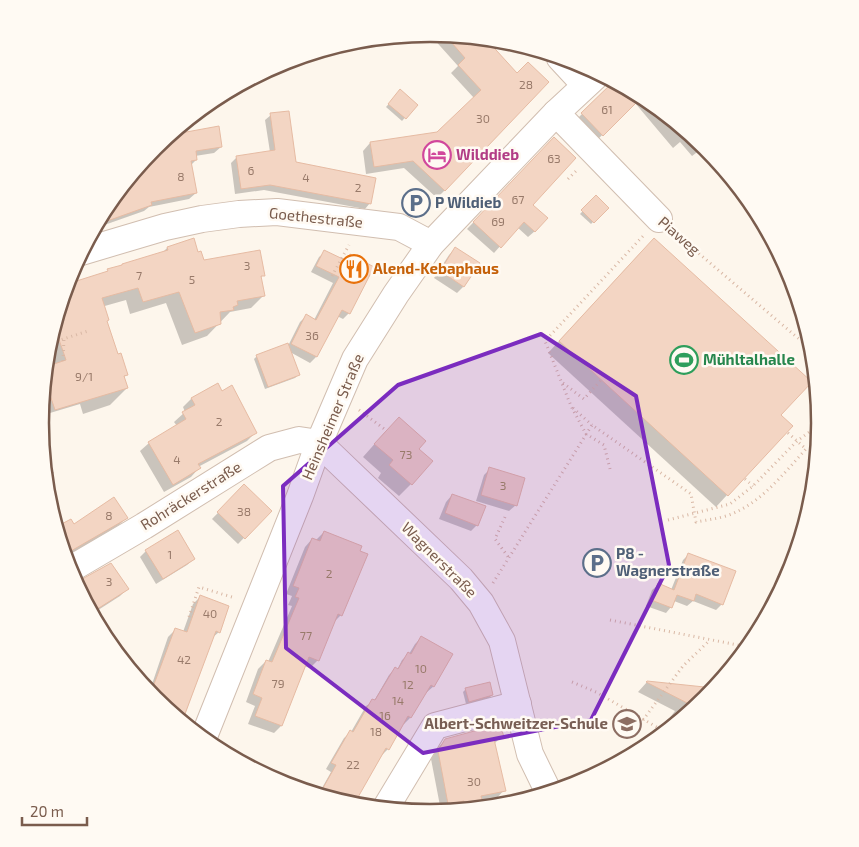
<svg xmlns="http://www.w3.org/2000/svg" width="859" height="847" font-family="'Exo 2',sans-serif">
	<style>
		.shadow { fill: #0003 }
		.building { fill: #f3d5c3; stroke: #e6bba3 }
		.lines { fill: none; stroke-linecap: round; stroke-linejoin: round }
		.minor-casing { stroke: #d1beb0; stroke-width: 28 }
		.path { stroke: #d9b8a5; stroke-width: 3; stroke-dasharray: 1 4; stroke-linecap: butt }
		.minor { stroke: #fff; stroke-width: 26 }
		.marked { fill: #7b2cbf; fill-opacity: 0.2; stroke: #7b2cbf; stroke-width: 4; stroke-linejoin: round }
		.labels { text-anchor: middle; stroke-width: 5; stroke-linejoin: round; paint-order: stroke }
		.number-label { font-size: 12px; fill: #987a6a }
		.hotel-label { font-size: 15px; font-weight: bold; fill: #b23c85; stroke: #fffaf3; text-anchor: start }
		.service-label { font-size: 15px; font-weight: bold; fill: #4e5e75; stroke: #fffaf3; text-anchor: start }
		.street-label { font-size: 15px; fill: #7a5c4d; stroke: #fffaf3 }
		.food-label { font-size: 15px; font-weight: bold; fill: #c56008; stroke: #fffaf3; text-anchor: start }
		.leisure-label { font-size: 15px; font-weight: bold; fill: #27864d; stroke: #fffaf3; text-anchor: start }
		.education-label { font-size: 15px; font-weight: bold; fill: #785e54; stroke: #fffaf3; text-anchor: end }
		.rim { fill: none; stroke: #7a5c4d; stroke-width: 2.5 }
	</style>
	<rect width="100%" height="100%" fill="#fdf6ec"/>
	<g class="shadow">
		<path d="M 434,34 L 496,40 L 490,46 L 517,75 L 445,190 L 437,198 L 404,168 L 366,174 L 363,151 L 370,143 L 438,134 L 474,98 L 451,73 L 458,66 L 432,37 Z"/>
		<path d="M 266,71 L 267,76 L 261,82 L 241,85 Z"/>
		<path d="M 614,82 L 646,100 L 704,147 L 692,156 L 680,142 L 673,148 L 635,103 L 595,142 L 575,121 Z"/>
		<path d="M 400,91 L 416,105 L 402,121 L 386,107 Z"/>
		<path d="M 271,115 L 295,163 L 370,203 L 365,209 L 264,190 L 235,194 L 231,163 L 237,157 L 270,152 L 265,120 Z"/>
		<path d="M 218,127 L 221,147 L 214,153 L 195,156 L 196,160 L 191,165 L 196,193 L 189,199 L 149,207 L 144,211 L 93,229 L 106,207 L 154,148 L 168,136 Z"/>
		<path d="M 554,139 L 531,205 L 535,231 L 528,237 L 517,227 L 494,253 L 467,229 Z"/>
		<path d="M 596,197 L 607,208 L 591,224 L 580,214 Z"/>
		<path d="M 193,240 L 198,254 L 203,262 L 263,275 L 260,278 L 264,295 L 251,308 L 230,312 L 207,336 L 182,345 L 166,303 L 130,314 L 126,300 L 87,311 L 80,289 L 162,253 L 167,248 Z"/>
		<path d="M 455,249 L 463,287 L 457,293 L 434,278 L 449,255 Z"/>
		<path d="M 642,251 L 780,415 L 727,495 L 716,507 L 548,353 Z"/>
		<path d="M 325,252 L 345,262 L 350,256 L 349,313 L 343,319 L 337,316 L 316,357 L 310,363 L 290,352 L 298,375 L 295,378 L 265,389 L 254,359 L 257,356 L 289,344 L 300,322 L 306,316 L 314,320 L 333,283 L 311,272 L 319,257 Z"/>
		<path d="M 65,290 L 67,290 L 117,356 L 126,375 L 123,378 L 127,388 L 110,405 L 83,414 L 80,404 L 40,416 L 47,347 Z"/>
		<path d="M 221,392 L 255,433 L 247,441 L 198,467 L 199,468 L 191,477 L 164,492 L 140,451 L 149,443 L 177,426 L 174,422 L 185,412 L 183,407 L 191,399 Z"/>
		<path d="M 386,431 L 417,449 L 411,484 L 399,496 L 378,478 L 381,473 L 363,457 Z"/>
		<path d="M 46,461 L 54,473 L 45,479 L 44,463 Z"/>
		<path d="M 490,469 L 516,505 L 509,511 L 476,501 L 484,475 Z"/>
		<path d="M 244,486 L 270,511 L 238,544 L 212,519 Z"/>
		<path d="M 452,495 L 477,525 L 471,531 L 439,519 L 446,502 Z"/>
		<path d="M 126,518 L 119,525 L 65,557 L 56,528 L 70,520 L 73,526 Z"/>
		<path d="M 324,532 L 341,615 L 333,623 L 318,660 L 310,668 L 304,666 L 281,726 L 274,733 L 248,724 L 255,706 L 246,702 L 258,669 L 266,661 L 268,662 L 292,606 L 288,605 L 292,596 L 286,594 L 305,547 L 312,539 L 316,540 Z"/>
		<path d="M 146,551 L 194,559 L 187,565 L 156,584 L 140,557 Z"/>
		<path d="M 689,554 L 722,604 L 716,610 L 693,601 L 687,606 L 674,601 L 671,607 L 666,613 L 646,606 L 652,590 L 658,585 L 671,590 L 683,560 Z"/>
		<path d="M 76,584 L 77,584 L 127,589 L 120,596 L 92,614 Z"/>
		<path d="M 201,596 L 219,632 L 212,638 L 182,722 L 154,699 L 149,693 L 168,637 L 176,629 L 183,632 L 193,604 Z"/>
		<path d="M 421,638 L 434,686 L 427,692 L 426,691 L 410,718 L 404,724 L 403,723 L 388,749 L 382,755 L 355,800 L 359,802 L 357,806 L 318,795 L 331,772 L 326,769 L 344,738 L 351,732 L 366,706 L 374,701 L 389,675 L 395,669 L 397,670 L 402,660 L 409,654 L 415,644 Z"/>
		<path d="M 647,682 L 713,689 L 705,699 L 648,746 L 675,711 L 638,692 Z"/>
		<path d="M 466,689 L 492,695 L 489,698 L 466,704 L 463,692 Z"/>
		<path d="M 502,736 L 494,744 L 504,790 L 497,798 L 481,801 L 483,808 L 457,810 L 457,808 L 441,811 L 431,759 L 438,748 L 445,740 Z"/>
		<path d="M 622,752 L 630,756 L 603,771 Z"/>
	</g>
	<g class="building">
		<path d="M 445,35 L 486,39 L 517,73 L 528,62 L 549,82 L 445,191 L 413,161 L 374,167 L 370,142 L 437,132 L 481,90 L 458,65 L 465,58 Z"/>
		<path d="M 613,82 L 642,97 L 603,136 L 581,113 Z"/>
		<path d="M 400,89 L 418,105 L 406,119 L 388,104 Z"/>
		<path d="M 289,111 L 296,162 L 376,178 L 371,204 L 270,185 L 241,189 L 236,156 L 275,150 L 270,113 Z"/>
		<path d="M 219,126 L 222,147 L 196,151 L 197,160 L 191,161 L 197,193 L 151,202 L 152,205 L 96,225 L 106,207 L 154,148 L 170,135 Z"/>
		<path d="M 554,137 L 576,158 L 533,205 L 548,218 L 535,232 L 524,222 L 501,248 L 473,222 Z"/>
		<path d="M 596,195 L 609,208 L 594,223 L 581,210 Z"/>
		<path d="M 194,238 L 198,252 L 201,251 L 204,260 L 260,250 L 265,276 L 261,276 L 265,296 L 237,301 L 238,305 L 233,307 L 234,310 L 220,312 L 221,324 L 195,333 L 179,292 L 143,302 L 138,288 L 102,298 L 109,320 L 107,321 L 118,354 L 121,353 L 128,375 L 124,376 L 128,388 L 55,410 L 44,377 L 45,367 L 66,360 L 54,325 L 67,284 L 108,271 L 107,269 L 122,265 L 122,264 L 168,250 L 167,247 Z"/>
		<path d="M 654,238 L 812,382 L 781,415 L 793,426 L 728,496 L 559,341 Z"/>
		<path d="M 455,247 L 480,263 L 464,287 L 440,271 Z"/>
		<path d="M 324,250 L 347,261 L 350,254 L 374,267 L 350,314 L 342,310 L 317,357 L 291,344 L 306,314 L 316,320 L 339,277 L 316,266 Z"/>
		<path d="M 288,343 L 300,375 L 268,387 L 256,355 Z"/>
		<path d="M 218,383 L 222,391 L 232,385 L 257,433 L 198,464 L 201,468 L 173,485 L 148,442 L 186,419 L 182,412 L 195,405 L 191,398 Z"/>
		<path d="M 399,417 L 426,441 L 419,449 L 433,461 L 412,485 L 389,465 L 393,460 L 374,444 Z"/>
		<path d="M 489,467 L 525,478 L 517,506 L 481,495 Z"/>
		<path d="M 244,484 L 272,511 L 245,539 L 217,512 Z"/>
		<path d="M 452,494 L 486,506 L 478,526 L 445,513 Z"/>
		<path d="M 114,497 L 128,518 L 64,555 L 56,527 L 71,519 L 74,524 Z"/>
		<path d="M 178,530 L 195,559 L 163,579 L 145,550 Z"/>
		<path d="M 324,531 L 362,546 L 360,551 L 368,554 L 342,616 L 338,614 L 319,661 L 309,657 L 282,726 L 255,716 L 262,698 L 253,694 L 266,660 L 272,662 L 299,598 L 295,597 L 299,588 L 293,586 L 312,538 L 320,541 Z"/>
		<path d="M 688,553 L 736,571 L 723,605 L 696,594 L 694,601 L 677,595 L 672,608 L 651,600 L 658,583 L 674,590 Z"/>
		<path d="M 111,563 L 129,589 L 91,613 L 75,583 Z"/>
		<path d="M 200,595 L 229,606 L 220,633 L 216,631 L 182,722 L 150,695 L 175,628 L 187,632 Z"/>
		<path d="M 421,636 L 453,654 L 434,687 L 431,685 L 411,718 L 408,716 L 389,750 L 386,748 L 353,806 L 319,795 L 336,765 L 331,763 L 350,730 L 353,732 L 372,699 L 375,700 L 395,667 L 398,669 L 408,652 L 411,654 Z"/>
		<path d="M 647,681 L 714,688 L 705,699 L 695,707 L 646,682 Z"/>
		<path d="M 490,682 L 493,695 L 469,702 L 465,688 Z"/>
		<path d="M 500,724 L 504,737 L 494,739 L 506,791 L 481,796 L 484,808 L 466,810 L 464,801 L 448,804 L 438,751 L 445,739 Z"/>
	</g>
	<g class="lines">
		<defs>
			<g id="minor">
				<path d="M 560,58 L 585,85"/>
				<path d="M 556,113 L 659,219"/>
				<path d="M 81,252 L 165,227 L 202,219 L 239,214 L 277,212 L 399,227 L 431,244"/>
				<path d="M 319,443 L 461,579 L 481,603 L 502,641 L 530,754 L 549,793"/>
				<path d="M 69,570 L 144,526 L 269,448 L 299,440 L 319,443"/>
				<path d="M 203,739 L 300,496 L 319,443 L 355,359 L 396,294 L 431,244 L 556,113 L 598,74"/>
				<path d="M 385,809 L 435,726 L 518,704"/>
			</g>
		</defs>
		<use href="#minor" class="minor-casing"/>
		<g class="path">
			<path d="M 568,179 L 578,169"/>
			<path d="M 676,234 L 812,350"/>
			<path d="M 332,276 L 349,245"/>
			<path d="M 57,341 L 88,331 L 87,329"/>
			<path d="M 48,344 L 57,341 L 53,329"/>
			<path d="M 63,361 L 64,338"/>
			<path d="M 563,383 L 584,399 L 601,380"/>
			<path d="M 573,408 L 592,425"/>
			<path d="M 359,410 L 387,431"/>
			<path d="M 610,469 L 604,445 L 586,434 L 571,406 L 545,341 L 644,235"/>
			<path d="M 745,479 L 753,486"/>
			<path d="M 505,517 L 495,539 L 509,558"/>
			<path d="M 668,520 L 730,504 L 753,486 L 797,441 L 819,425"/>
			<path d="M 493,583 L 592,425 L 691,494 L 696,522 C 706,520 716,519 726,516 C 760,505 783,474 806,449 L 787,432"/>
			<path d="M 189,617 L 199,587 L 235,598"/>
			<path d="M 610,620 L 748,647"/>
			<path d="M 572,682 L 596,692 L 662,730"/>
			<path d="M 643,720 L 683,666 L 710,640"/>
		</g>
		<use href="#minor" class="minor"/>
	</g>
	<path class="marked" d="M 541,334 L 636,396 L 669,565 L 591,720 L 423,753 L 286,648 L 283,486 L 398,385 Z"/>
	<defs>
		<symbol id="hotel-ring" viewBox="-11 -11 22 22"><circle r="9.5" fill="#fffaf3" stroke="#d1479c" stroke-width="1.5"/><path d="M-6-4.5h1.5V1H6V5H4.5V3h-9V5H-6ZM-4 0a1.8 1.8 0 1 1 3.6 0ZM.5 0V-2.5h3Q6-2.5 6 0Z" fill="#d1479c"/></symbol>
		<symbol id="parking-ring" viewBox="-11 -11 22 22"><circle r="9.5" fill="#fffaf3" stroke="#5c6f8a" stroke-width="1.5"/><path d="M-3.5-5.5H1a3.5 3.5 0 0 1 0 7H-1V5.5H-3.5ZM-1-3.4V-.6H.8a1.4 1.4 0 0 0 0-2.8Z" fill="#5c6f8a"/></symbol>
		<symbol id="restaurant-ring" viewBox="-11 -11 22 22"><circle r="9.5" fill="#fffaf3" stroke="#e8710a" stroke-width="1.5"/><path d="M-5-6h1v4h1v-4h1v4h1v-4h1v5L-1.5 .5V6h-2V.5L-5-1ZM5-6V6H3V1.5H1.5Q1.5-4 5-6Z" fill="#e8710a"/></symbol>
		<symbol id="stadium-ring" viewBox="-11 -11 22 22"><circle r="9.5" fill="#fffaf3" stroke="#2e9e5b" stroke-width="1.5"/><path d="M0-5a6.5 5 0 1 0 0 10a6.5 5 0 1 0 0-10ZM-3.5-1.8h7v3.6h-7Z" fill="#2e9e5b"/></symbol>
		<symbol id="school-ring" viewBox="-11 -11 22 22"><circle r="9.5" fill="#fffaf3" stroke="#8d6e63" stroke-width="1.5"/><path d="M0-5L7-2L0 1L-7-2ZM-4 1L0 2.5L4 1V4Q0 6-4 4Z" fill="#8d6e63"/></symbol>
	</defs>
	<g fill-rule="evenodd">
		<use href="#hotel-ring" x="421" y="139" width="32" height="32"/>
		<use href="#parking-ring" x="400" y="187" width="32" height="32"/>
		<use href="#restaurant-ring" x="338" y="253" width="32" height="32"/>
		<use href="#stadium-ring" x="668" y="344" width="32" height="32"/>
		<use href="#parking-ring" x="581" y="547" width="32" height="32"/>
		<use href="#school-ring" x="611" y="708" width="32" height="32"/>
	</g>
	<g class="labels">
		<g class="number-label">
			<text x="526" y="89">28</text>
			<text x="607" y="114">61</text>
			<text x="483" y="123">30</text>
			<text x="554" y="163">63</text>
			<text x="251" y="175">6</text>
			<text x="181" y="181">8</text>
			<text x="306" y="182">4</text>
			<text x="358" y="192">2</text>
			<text x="518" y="204">67</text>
			<text x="498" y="226">69</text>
			<text x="247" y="270">3</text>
			<text x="139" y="280">7</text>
			<text x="192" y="284">5</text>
			<text x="312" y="340">36</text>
			<text x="84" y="381">9/1</text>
			<text x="219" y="426">2</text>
			<text x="406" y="459">73</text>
			<text x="177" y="464">4</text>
			<text x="503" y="490">3</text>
			<text x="244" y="516">38</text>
			<text x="109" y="520">8</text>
			<text x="170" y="559">1</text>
			<text x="329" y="578">2</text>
			<text x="109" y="586">3</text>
			<text x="210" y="618">40</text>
			<text x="306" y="640">77</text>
			<text x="184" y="664">42</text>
			<text x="421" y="673">10</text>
			<text x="278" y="688">79</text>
			<text x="408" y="689">12</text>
			<text x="398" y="705">14</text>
			<text x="385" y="720">16</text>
			<text x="376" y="736">18</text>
			<text x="353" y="769">22</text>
			<text x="474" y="786">30</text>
		</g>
		<g class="hotel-label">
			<text x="456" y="160">Wilddieb</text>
		</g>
		<g class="service-label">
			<text x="435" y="208">P Wildieb</text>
			<text x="616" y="559">P8 -<tspan x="616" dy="17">Wagnerstraße</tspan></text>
		</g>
		<g class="street-label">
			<text transform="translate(316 218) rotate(6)" y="5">Goethestraße</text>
			<text transform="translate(679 236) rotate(41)" y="5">Piaweg</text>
			<text transform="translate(333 417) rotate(-67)" y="5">Heinsheimer Straße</text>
			<text transform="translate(191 496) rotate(-32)" y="5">Rohräckerstraße</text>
			<text transform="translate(439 560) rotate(45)" y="5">Wagnerstraße</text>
		</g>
		<g class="food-label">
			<text x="373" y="274">Alend-Kebaphaus</text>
		</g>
		<g class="leisure-label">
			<text x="703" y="365">Mühltalhalle</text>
		</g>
		<g class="education-label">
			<text x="608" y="729">Albert-Schweitzer-Schule</text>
		</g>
	</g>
	<path d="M0 0H859V847H0ZM49 423a381 381 0 1 1 762 0a381 381 0 1 1-762 0Z" fill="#fffaf3" fill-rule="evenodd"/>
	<path class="rim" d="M49 423a381 381 0 1 1 762 0a381 381 0 1 1-762 0Z"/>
	<path d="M22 817v8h65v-8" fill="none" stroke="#7a5c4d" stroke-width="2.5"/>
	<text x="30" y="817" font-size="15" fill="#7a5c4d" stroke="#fffaf3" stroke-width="4" paint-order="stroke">20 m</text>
</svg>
